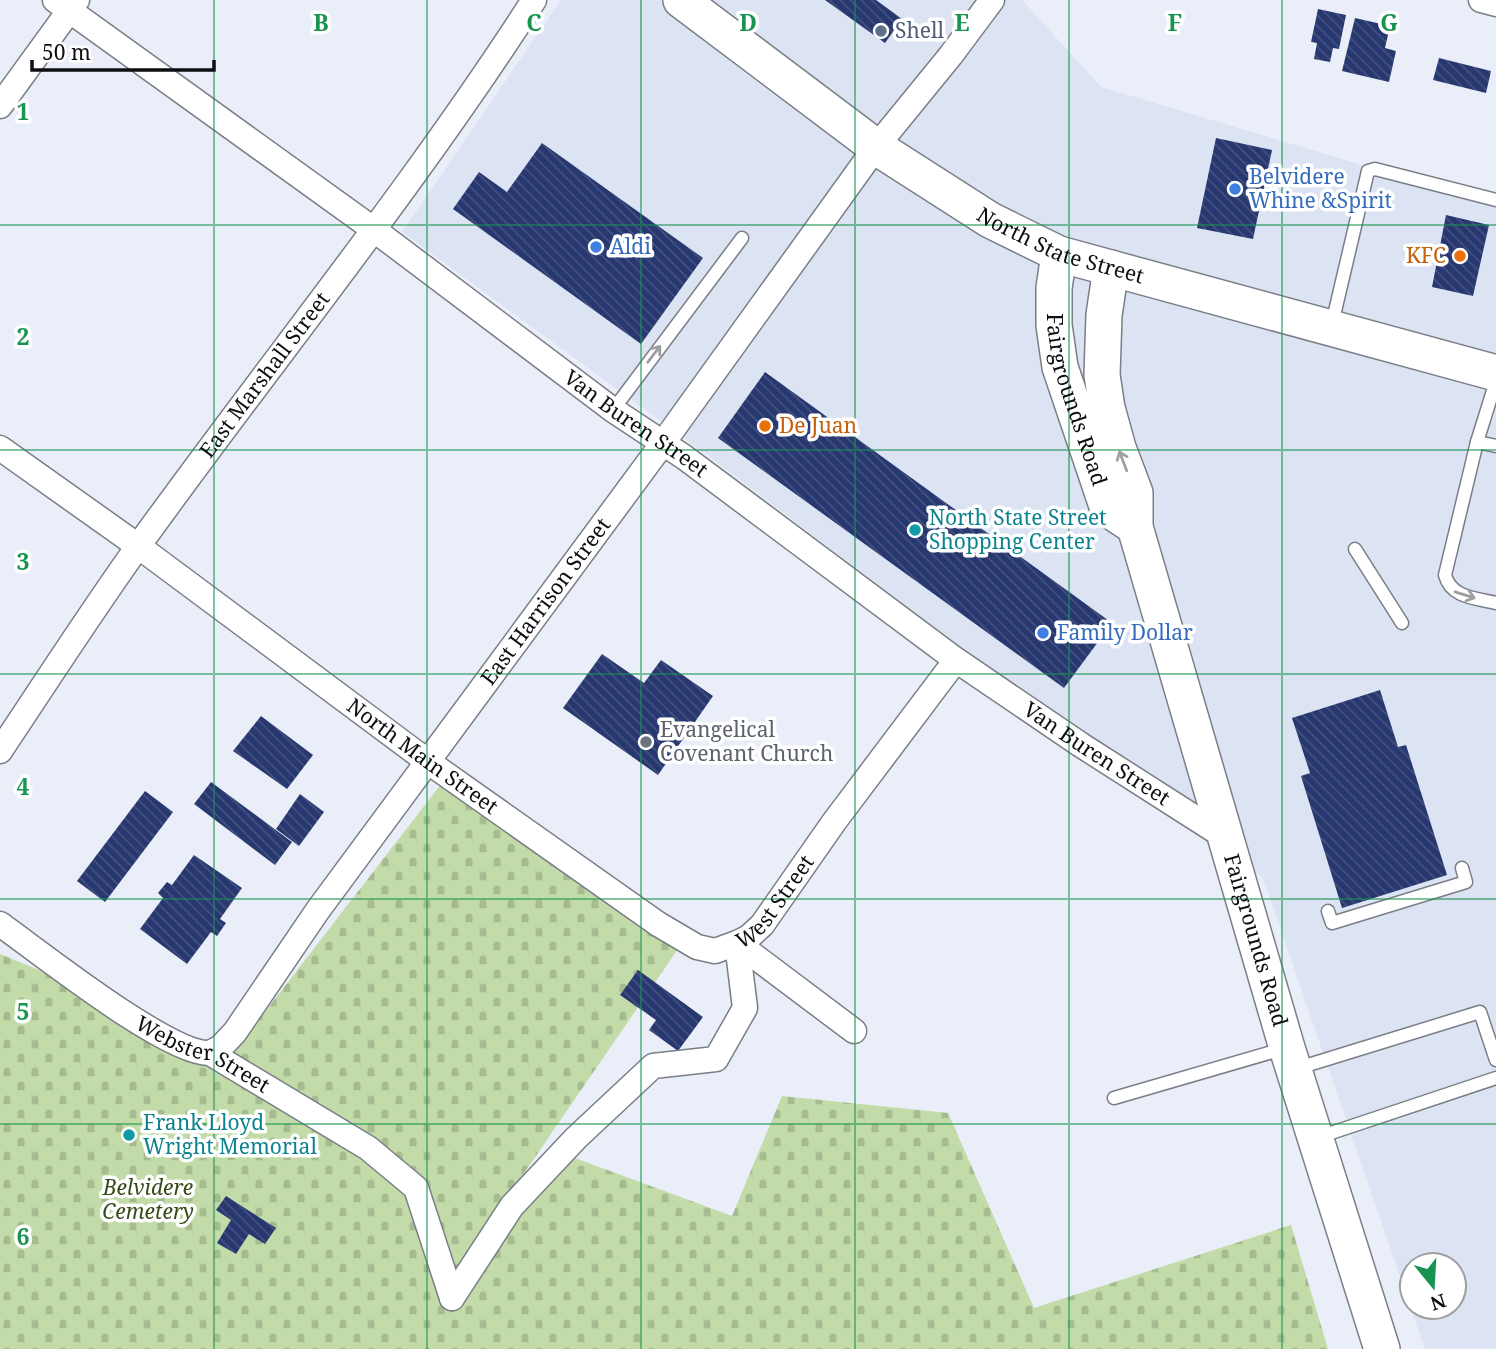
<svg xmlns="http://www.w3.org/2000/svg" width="1496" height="1349" font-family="'Noto Serif',serif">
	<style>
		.built { fill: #dce3f3; fill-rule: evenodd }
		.cemetery { fill: url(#cemetery-stones) }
		.building { fill: url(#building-back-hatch) }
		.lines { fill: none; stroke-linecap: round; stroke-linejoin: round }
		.service-casing { stroke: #7a7e87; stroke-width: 15 }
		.minor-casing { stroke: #7a7e87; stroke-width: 27 }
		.secondary-casing { stroke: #7a7e87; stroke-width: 38 }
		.service { stroke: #fff; stroke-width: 12 }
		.minor { stroke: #fff; stroke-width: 24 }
		.secondary { stroke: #fff; stroke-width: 35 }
		.oneway { stroke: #9e9fa0 }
		.grid { fill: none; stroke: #189451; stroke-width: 2; stroke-opacity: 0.55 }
		.service-dot { fill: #5c6f8a; stroke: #fff; stroke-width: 2.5 }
		.shop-dot { fill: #3f7fe0; stroke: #fff; stroke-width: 2.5 }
		.food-dot { fill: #e8710a; stroke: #fff; stroke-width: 2.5 }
		.culture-dot { fill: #0f9aa8; stroke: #fff; stroke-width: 2.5 }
		.worship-dot { fill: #6b7280; stroke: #fff; stroke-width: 2.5 }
		.labels { text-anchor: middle; stroke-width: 7; stroke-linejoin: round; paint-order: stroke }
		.service-label { font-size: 21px; fill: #4e5e75; stroke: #fff; text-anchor: start }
		.shop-label { font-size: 21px; fill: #366cbe; stroke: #fff; text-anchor: start }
		.street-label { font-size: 21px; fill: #0d0e12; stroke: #fff }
		.food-label { font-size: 21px; fill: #c56008; stroke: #fff; text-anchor: end }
		.culture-label { font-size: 21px; fill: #0d838f; stroke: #fff; text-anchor: start }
		.worship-label { font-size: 21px; fill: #5b616d; stroke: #fff; text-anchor: start }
		.park-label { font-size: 21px; font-style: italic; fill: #374b1a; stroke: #fff }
		.grid-label { font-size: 23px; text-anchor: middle; font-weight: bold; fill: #189451; stroke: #fff; stroke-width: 7; stroke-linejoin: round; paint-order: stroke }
	</style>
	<defs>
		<pattern id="cemetery-stones" width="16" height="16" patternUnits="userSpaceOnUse" patternTransform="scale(1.75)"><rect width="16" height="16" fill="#c3dba8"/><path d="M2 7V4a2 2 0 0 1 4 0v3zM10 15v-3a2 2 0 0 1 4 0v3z" fill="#a6bb90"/></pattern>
		<pattern id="building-back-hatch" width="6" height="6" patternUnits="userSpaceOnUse" patternTransform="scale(1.75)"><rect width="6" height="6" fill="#273870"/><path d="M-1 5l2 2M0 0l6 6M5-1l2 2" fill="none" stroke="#44517e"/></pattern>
	</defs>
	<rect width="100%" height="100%" fill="#eaeef8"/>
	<path class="built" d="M 561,0 L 1022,0 L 1101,87 L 1496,205 L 1496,1349 L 1425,1349 L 1263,878 L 707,455 L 402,232 ZM 1412,1265 L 1454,1265 L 1454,1307 L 1412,1307 Z"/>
	<path class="cemetery" d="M 445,779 L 680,946 L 448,1284 L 543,1185 L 575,1158 L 732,1216 L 782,1096 L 948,1113 L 1034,1308 L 1291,1225 L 1328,1349 L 0,1349 L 0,954 L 46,973 L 220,1070 Z"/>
	<g class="building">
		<path d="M 825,0 L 876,0 L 902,19 L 885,43 Z"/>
		<path d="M 1318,9 L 1346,15 L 1339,49 L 1333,48 L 1330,62 L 1314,59 L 1317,43 L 1311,42 Z"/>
		<path d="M 1355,18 L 1390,26 L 1385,48 L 1396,51 L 1389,82 L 1342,71 Z"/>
		<path d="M 1439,58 L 1491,71 L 1486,93 L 1433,80 Z"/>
		<path d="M 1216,138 L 1272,150 L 1253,239 L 1197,228 Z"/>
		<path d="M 542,143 L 703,258 L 641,344 L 453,209 L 479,172 L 507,192 Z"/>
		<path d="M 1446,215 L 1489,225 L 1473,296 L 1432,287 Z"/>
		<path d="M 765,372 L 1112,623 L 1064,688 L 718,438 Z"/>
		<path d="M 602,654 L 644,683 L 661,660 L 713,696 L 658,775 L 563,708 Z"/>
		<path d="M 1380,690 L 1398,747 L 1406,745 L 1447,875 L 1342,908 L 1301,776 L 1310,773 L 1292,718 Z"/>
		<path d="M 261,716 L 313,755 L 287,789 L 233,751 Z"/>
		<path d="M 211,782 L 292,842 L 275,865 L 194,804 Z"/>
		<path d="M 145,791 L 173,812 L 105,902 L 77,881 Z"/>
		<path d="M 300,794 L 324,812 L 299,846 L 276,829 Z"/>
		<path d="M 194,855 L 242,888 L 220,919 L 226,923 L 217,936 L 211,932 L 187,964 L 140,929 L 163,898 L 158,893 L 167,882 L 172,885 Z"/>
		<path d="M 638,970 L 703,1017 L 678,1051 L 649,1030 L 656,1020 L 620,995 Z"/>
		<path d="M 226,1196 L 276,1228 L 265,1244 L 249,1234 L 236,1254 L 217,1243 L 231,1220 L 216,1210 Z"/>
	</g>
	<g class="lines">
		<defs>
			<g id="service">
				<path d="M 1332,324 L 1368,171 L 1375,169 L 1496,200"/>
				<path d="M 1496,381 L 1477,442 L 1445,575 C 1451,598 1476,598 1496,603"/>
				<path d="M 613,410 L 742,238"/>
				<path d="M 1477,442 L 1496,446"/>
				<path d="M 1355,549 L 1402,623"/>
				<path d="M 1328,911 L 1332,923 L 1466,882 L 1462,868"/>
				<path d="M 1295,1069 L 1480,1012 L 1496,1060"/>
				<path d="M 1114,1098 L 1286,1048"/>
				<path d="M 1319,1137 L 1496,1078"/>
			</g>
			<g id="minor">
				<path id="s1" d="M 55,0 L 373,229 L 613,410 L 684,457 L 956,660 L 1081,745 L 1225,837"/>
				<path d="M 1481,0 L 1496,4"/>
				<path d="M 0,106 L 77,0"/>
				<path id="s2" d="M 0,448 L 138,546 L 427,761 L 658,924 L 697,947 L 715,951 L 737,943 L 854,1031"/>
				<path id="s3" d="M 0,751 C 46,682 91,612 139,545 C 270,363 413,188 534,0"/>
				<path id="s4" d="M 0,924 C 38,951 170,1056 210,1053 L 368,1148 L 416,1188 L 452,1298"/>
				<path id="s5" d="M 210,1053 L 221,1047 L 235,1032 L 318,910 L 663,443 L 876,147 L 951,55 L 992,0"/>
				<path id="s6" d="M 452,1298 L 512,1206 L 576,1138 L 653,1066 L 716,1059 L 745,1008 L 737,943 L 749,937 L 762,925 L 834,822 L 956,660"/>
			</g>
			<g id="secondary">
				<path id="s7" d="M 681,0 L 876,147 L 990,220 L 1059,254 L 1496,373"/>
				<path id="s8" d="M 1059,254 L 1054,288 L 1054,325 L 1060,367 L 1108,509 L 1135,527"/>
				<path id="s9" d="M 1111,268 L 1104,315 L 1102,375 L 1107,408 L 1118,448 L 1135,493 L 1135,527 L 1287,1048 L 1382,1349"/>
			</g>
		</defs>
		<use href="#service" class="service-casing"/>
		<use href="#minor" class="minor-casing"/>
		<use href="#secondary" class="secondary-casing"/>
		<use href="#service" class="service"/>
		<use href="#minor" class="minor"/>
		<use href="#secondary" class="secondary"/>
	</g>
	<defs><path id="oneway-shaft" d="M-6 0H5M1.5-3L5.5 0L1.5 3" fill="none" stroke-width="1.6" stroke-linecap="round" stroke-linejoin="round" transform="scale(1.75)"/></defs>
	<g class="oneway">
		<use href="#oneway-shaft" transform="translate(654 354) rotate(-53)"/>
		<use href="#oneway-shaft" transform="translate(1123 461) rotate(-111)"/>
		<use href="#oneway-shaft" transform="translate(1465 595) rotate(17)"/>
	</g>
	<path class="grid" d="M 214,0 L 214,1349M 427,0 L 427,1349M 641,0 L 641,1349M 855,0 L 855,1349M 1069,0 L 1069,1349M 1282,0 L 1282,1349M 0,225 L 1496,225M 0,450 L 1496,450M 0,674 L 1496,674M 0,899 L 1496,899M 0,1124 L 1496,1124"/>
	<circle class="service-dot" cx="881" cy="31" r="7"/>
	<g class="shop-dot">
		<circle cx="1235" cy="189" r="7"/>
		<circle cx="596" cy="247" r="7"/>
		<circle cx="1043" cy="633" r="7"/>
	</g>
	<g class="food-dot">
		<circle cx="1460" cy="256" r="7"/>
		<circle cx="765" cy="426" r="7"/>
	</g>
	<g class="culture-dot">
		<circle cx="915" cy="530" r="7"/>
		<circle cx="129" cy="1135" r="7"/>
	</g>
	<circle class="worship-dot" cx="646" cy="742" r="7"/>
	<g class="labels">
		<g class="service-label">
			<text x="895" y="38">Shell</text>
		</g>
		<g class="shop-label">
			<text x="1249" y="184">Belvidere<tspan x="1249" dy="24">Whine &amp;Spirit</tspan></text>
			<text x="610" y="254">Aldi</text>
			<text x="1057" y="640">Family Dollar</text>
		</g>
		<g class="street-label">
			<text dy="7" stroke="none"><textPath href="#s7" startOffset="455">North State Street</textPath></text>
			<text dy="7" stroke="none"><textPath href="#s3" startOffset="460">East Marshall Street</textPath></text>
			<text dy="7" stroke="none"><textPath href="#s8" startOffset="149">Fairgrounds Road</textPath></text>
			<text dy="7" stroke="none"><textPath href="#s1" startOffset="719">Van Buren Street</textPath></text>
			<text dy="7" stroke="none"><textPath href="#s5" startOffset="564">East Harrison Street</textPath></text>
			<text dy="7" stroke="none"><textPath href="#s1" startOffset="1286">Van Buren Street</textPath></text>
			<text dy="7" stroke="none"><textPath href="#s2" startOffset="523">North Main Street</textPath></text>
			<text dy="7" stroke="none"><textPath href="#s6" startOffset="553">West Street</textPath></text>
			<text dy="7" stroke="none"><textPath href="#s9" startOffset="695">Fairgrounds Road</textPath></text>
			<text dy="7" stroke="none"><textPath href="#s4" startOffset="242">Webster Street</textPath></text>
		</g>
		<g class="food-label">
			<text x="1446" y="263">KFC</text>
			<text x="779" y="433" text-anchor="start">De Juan</text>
		</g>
		<g class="culture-label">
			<text x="929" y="525">North State Street<tspan x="929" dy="24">Shopping Center</tspan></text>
			<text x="143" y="1130">Frank Lloyd<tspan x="143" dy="24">Wright Memorial</tspan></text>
		</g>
		<g class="worship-label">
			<text x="660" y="737">Evangelical<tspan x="660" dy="24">Covenant Church</tspan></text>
		</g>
		<g class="park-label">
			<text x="148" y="1195">Belvidere<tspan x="148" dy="24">Cemetery</tspan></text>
		</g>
	</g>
	<g class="grid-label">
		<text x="321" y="31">B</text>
		<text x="534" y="31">C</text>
		<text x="748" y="31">D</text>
		<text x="962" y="31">E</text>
		<text x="1175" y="31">F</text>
		<text x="1389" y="31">G</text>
		<text x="23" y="120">1</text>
		<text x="23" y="345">2</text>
		<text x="23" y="570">3</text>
		<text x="23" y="795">4</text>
		<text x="23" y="1020">5</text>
		<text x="23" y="1245">6</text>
	</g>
	<g transform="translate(1433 1286) rotate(162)"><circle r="33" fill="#ffffff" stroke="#9e9fa0" stroke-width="2"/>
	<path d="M0-5L12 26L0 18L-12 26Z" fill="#189451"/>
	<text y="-10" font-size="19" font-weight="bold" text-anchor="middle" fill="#0d0e12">N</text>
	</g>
	<path d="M32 60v10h182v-10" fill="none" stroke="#0d0e12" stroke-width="3.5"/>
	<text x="42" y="60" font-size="21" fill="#0d0e12" stroke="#ffffff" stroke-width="5" paint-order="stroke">50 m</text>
</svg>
